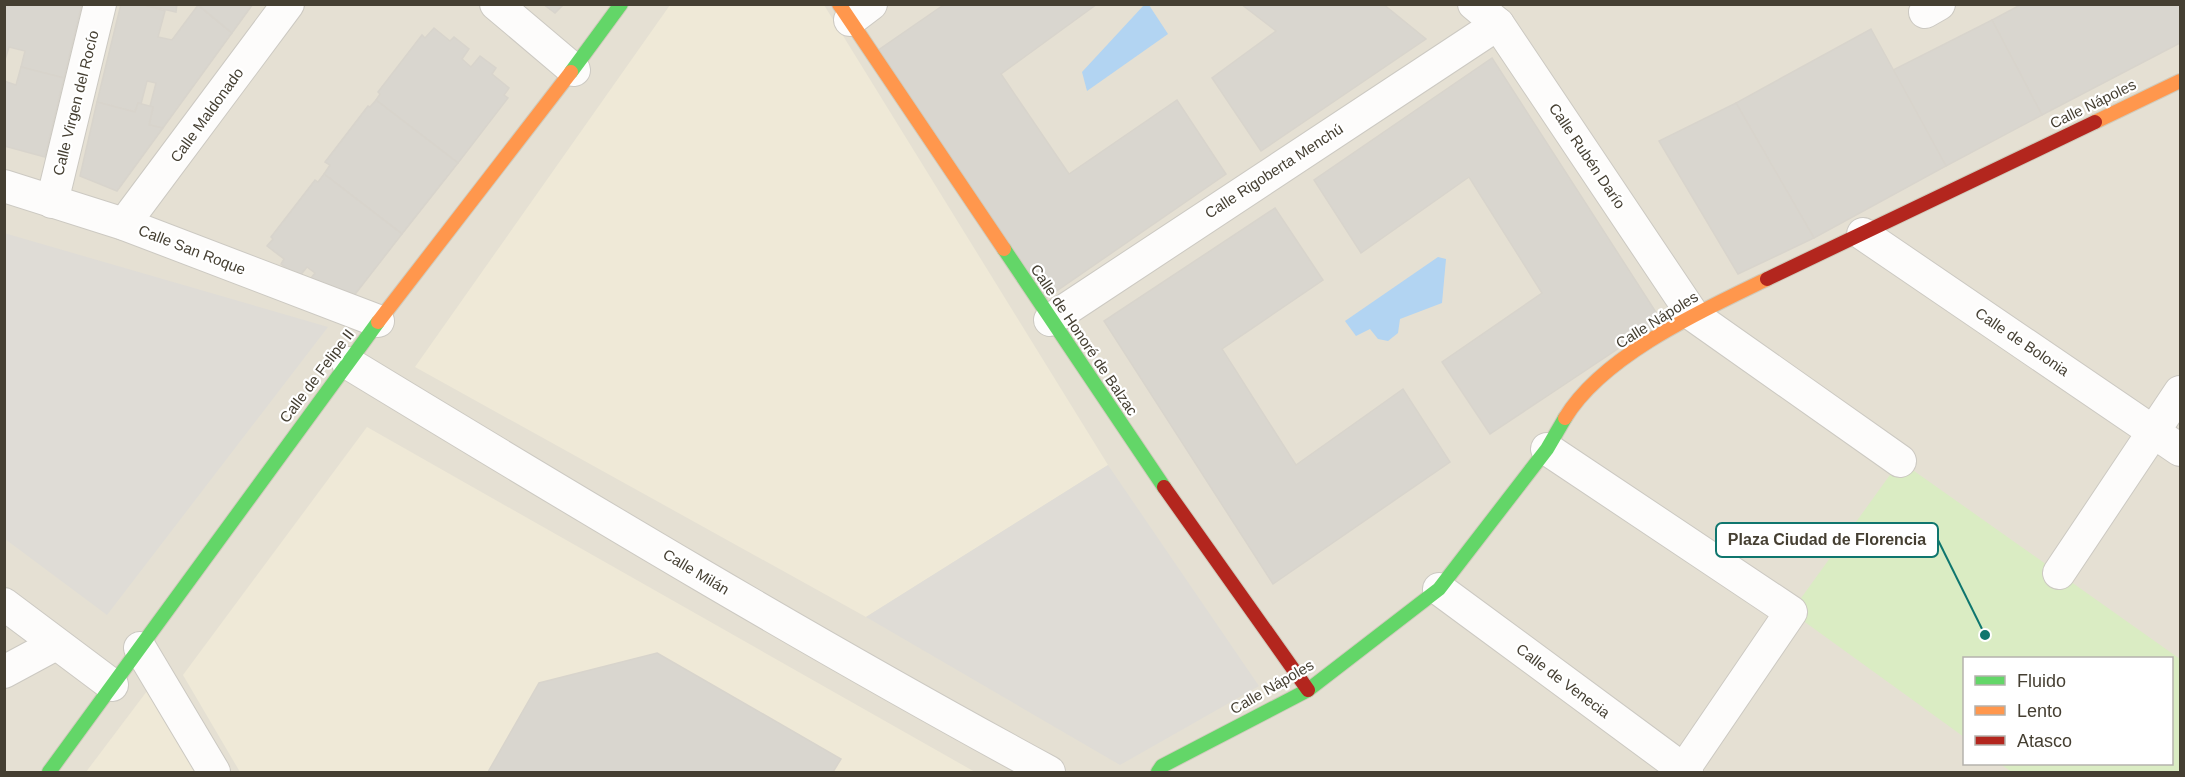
<svg xmlns="http://www.w3.org/2000/svg" width="2185" height="777" font-family="Helvetica,sans-serif">
	<style>
		.residential { fill: #e5e0d3; fill-rule: evenodd }
		.education { fill: #efe9d7 }
		.green { fill: #daecc3 }
		.parking { fill: #dfdcd6 }
		.water { fill: #b2d4f2 }
		.building { fill: #d9d6cf; stroke: #d8d4cc; stroke-width: 1.5 }
		.lines { fill: none; stroke-linecap: round; stroke-linejoin: round }
		.street-casing { stroke: #ccc9c2; stroke-width: 34 }
		.fast-casing { stroke: #d0cbbc; stroke-width: 16 }
		.slow-casing { stroke: #d0cbbc; stroke-width: 16 }
		.jam-casing { stroke: #d0cbbc; stroke-width: 16 }
		.street { stroke: #fdfcfb; stroke-width: 32 }
		.fast { stroke: #63d668; stroke-width: 14 }
		.slow { stroke: #ff974d; stroke-width: 14 }
		.jam { stroke: #b3261e; stroke-width: 14 }
		.labels { text-anchor: middle; stroke-width: 4.5; stroke-linejoin: round; paint-order: stroke }
		.street-label { font-size: 15px; fill: #453f32; stroke: #fff }
		.leader { fill: none; stroke: #0f766e; stroke-width: 2 }
		.callout-dot { fill: #0f766e; stroke: #fff; stroke-width: 2 }
		.callout { fill: #fff; stroke: #0f766e; stroke-width: 2 }
		.callout-label { font-size: 16px; text-anchor: middle; font-weight: bold; fill: #453f32 }
	</style>
	<rect width="100%" height="100%" fill="#f0ede6"/>
	<path class="residential" d="M 5,5 L 2180,5 L 2180,772 L 5,772 ZM 1964,658 L 2172,658 L 2172,764 L 1964,764 Z"/>
	<g class="education">
		<path d="M 670,5 L 824,5 L 1108,465 L 866,617 L 415,367 Z"/>
		<path d="M 367,427 L 975,772 L 240,772 L 183,675 Z"/>
		<path d="M 150,687 L 200,772 L 86,772 Z"/>
	</g>
	<path class="green" d="M 1900,461 L 2180,659 L 2180,772 L 2012,772 L 2000,764 L 2172,764 L 2172,658 L 1964,658 L 1964,737 L 1791,612 Z"/>
	<g class="parking">
		<path d="M 4,233 L 328,327 L 107,615 L 5,539 Z"/>
		<path d="M 1108,465 L 1259,686 L 1120,765 L 866,617 Z"/>
	</g>
	<g class="water">
		<path d="M 1144,5 L 1149,5 L 1168,34 L 1087,91 L 1082,72 Z"/>
		<path d="M 1438,257 L 1446,259 L 1442,303 L 1400,319 L 1398,333 L 1388,341 L 1378,339 L 1370,329 L 1356,336 L 1345,321 Z"/>
	</g>
	<g class="building">
		<path d="M 4,4 L 82,4 L 64,78 L 21,67 L 25,51 L 9,47 L 4,63 Z"/>
		<path d="M 121,4 L 141,4 L 165,11 L 158,37 L 172,40 L 198,5 L 232,33 L 163,128 L 149,125 L 153,107 L 150,106 L 156,83 L 147,81 L 141,104 L 138,103 L 135,112 L 97,102 Z"/>
		<path d="M 141,4 L 177,4 L 176,12 Z"/>
		<path d="M 197,4 L 253,4 L 232,33 Z"/>
		<path d="M 543,4 L 564,4 L 555,13 Z"/>
		<path d="M 945,4 L 1097,4 L 1001,74 L 1069,174 L 1177,100 L 1226,174 L 1045,299 L 877,51 Z"/>
		<path d="M 1241,4 L 1383,4 L 1426,39 L 1261,151 L 1212,78 L 1276,31 Z"/>
		<path d="M 2022,4 L 2180,4 L 2180,43 L 2042,115 L 1992,20 Z"/>
		<path d="M 1992,20 L 2042,115 L 1946,166 L 1893,70 Z"/>
		<path d="M 434,28 L 450,41 L 454,37 L 469,49 L 462,59 L 471,67 L 480,56 L 496,68 L 492,74 L 509,88 L 504,95 L 508,98 L 458,163 L 376,100 L 380,94 L 378,92 L 422,35 L 425,38 Z"/>
		<path d="M 1871,29 L 1946,166 L 1814,238 L 1736,103 Z"/>
		<path d="M 1492,58 L 1661,320 L 1490,434 L 1442,362 L 1542,293 L 1469,177 L 1361,253 L 1314,180 Z"/>
		<path d="M 21,67 L 64,78 L 45,157 L 4,146 L 4,81 L 16,85 Z"/>
		<path d="M 376,100 L 458,163 L 402,234 L 324,174 L 330,165 L 325,162 L 368,106 L 370,107 Z"/>
		<path d="M 97,102 L 135,112 L 138,103 L 153,107 L 149,125 L 163,128 L 117,191 L 80,176 Z"/>
		<path d="M 1736,103 L 1814,238 L 1738,274 L 1659,141 Z"/>
		<path d="M 324,174 L 402,234 L 349,302 L 308,282 L 315,273 L 307,267 L 299,277 L 281,264 L 284,259 L 267,246 L 273,239 L 271,237 L 315,180 L 318,182 Z"/>
		<path d="M 1275,208 L 1323,280 L 1222,349 L 1296,465 L 1403,389 L 1450,462 L 1273,584 L 1104,321 Z"/>
		<path d="M 657,653 L 841,759 L 833,772 L 488,772 L 539,683 Z"/>
	</g>
	<g class="lines">
		<defs>
			<g id="street">
				<path d="M 496,4 L 574,70"/>
				<path d="M 1474,4 L 1498,24 L 1693,315 L 1900,461"/>
				<path d="M 1925,12 L 1939,4"/>
				<path d="M 850,20 L 871,4"/>
				<path d="M 4,186 L 124,224 L 378,321"/>
				<path d="M 52,202 L 100,4"/>
				<path d="M 124,224 L 288,4"/>
				<path d="M 1863,234 L 2180,450"/>
				<path d="M 1050,320 L 1498,24"/>
				<path d="M 348,363 C 580,504 811,643 1049,772"/>
				<path d="M 1547,449 L 1791,612 L 1682,772"/>
				<path d="M 2059,573 L 2180,392"/>
				<path d="M 1439,589 L 1687,772"/>
				<path d="M 4,604 L 112,685"/>
				<path d="M 140,648 L 214,772"/>
				<path d="M 4,672 L 56,644"/>
			</g>
			<g id="fast">
				<path d="M 571,72 L 621,4"/>
				<path d="M 1004,249 L 1164,487"/>
				<path d="M 49,772 L 378,322"/>
				<path d="M 1158,772 L 1162,766 L 1308,690 L 1439,589 L 1547,449 L 1565,418"/>
			</g>
			<g id="slow">
				<path d="M 839,4 L 1004,249"/>
				<path d="M 2095,122 L 2180,81"/>
				<path d="M 378,322 L 571,72"/>
				<path d="M 1565,418 C 1603,355 1703,310 1767,279"/>
			</g>
			<g id="jam">
				<path d="M 1767,279 L 2095,122"/>
				<path d="M 1164,487 L 1308,690"/>
			</g>
		</defs>
		<use href="#street" class="street-casing"/>
		<use href="#fast" class="fast-casing"/>
		<use href="#slow" class="slow-casing"/>
		<use href="#jam" class="jam-casing"/>
		<use href="#street" class="street"/>
		<use href="#fast" class="fast"/>
		<use href="#slow" class="slow"/>
		<use href="#jam" class="jam"/>
	</g>
	<g class="labels">
		<g class="street-label">
			<text transform="translate(76 103) rotate(-76)" y="5">Calle Virgen del Rocío</text>
			<text transform="translate(2093 104) rotate(-26)" y="5">Calle Nápoles</text>
			<text transform="translate(207 115) rotate(-54)" y="5">Calle Maldonado</text>
			<text transform="translate(1587 156) rotate(56)" y="5">Calle Rubén Darío</text>
			<text transform="translate(1274 171) rotate(-33)" y="5">Calle Rigoberta Menchú</text>
			<text transform="translate(192 250) rotate(21)" y="5">Calle San Roque</text>
			<text transform="translate(1657 320) rotate(-32)" y="5">Calle Nápoles</text>
			<text transform="translate(1084 340) rotate(56)" y="5">Calle de Honoré de Balzac</text>
			<text transform="translate(2022 342) rotate(34)" y="5">Calle de Bolonia</text>
			<text transform="translate(317 376) rotate(-53)" y="5">Calle de Felipe II</text>
			<text transform="translate(696 572) rotate(31)" y="5">Calle Milán</text>
			<text transform="translate(1563 681) rotate(37)" y="5">Calle de Venecia</text>
			<text transform="translate(1272 687) rotate(-30)" y="5">Calle Nápoles</text>
		</g>
	</g>
	<path class="leader" d="M1985 635L1938 540"/>
	<circle class="callout-dot" cx="1985" cy="635" r="6"/>
	<rect class="callout" x="1716" y="523" width="222" height="34" rx="6"/>
	<g class="callout-label">
		<text x="1827" y="545">Plaza Ciudad de Florencia</text>
	</g>
	<rect width="2185" height="777" fill="none" stroke="#453f32" stroke-width="12"/>
	<rect x="1963" y="657" width="210" height="108" fill="#ffffff" stroke="#b5b2ad" stroke-width="1.5"/>
	<rect x="1975" y="676" width="30" height="9" fill="#63d668" stroke="#b5b2ad" stroke-width="1.5"/>
	<text x="2017" y="687" font-size="18" fill="#453f32">Fluido</text>
	<rect x="1975" y="706" width="30" height="9" fill="#ff974d" stroke="#b5b2ad" stroke-width="1.5"/>
	<text x="2017" y="717" font-size="18" fill="#453f32">Lento</text>
	<rect x="1975" y="736" width="30" height="9" fill="#b3261e" stroke="#b5b2ad" stroke-width="1.5"/>
	<text x="2017" y="747" font-size="18" fill="#453f32">Atasco</text>
</svg>
